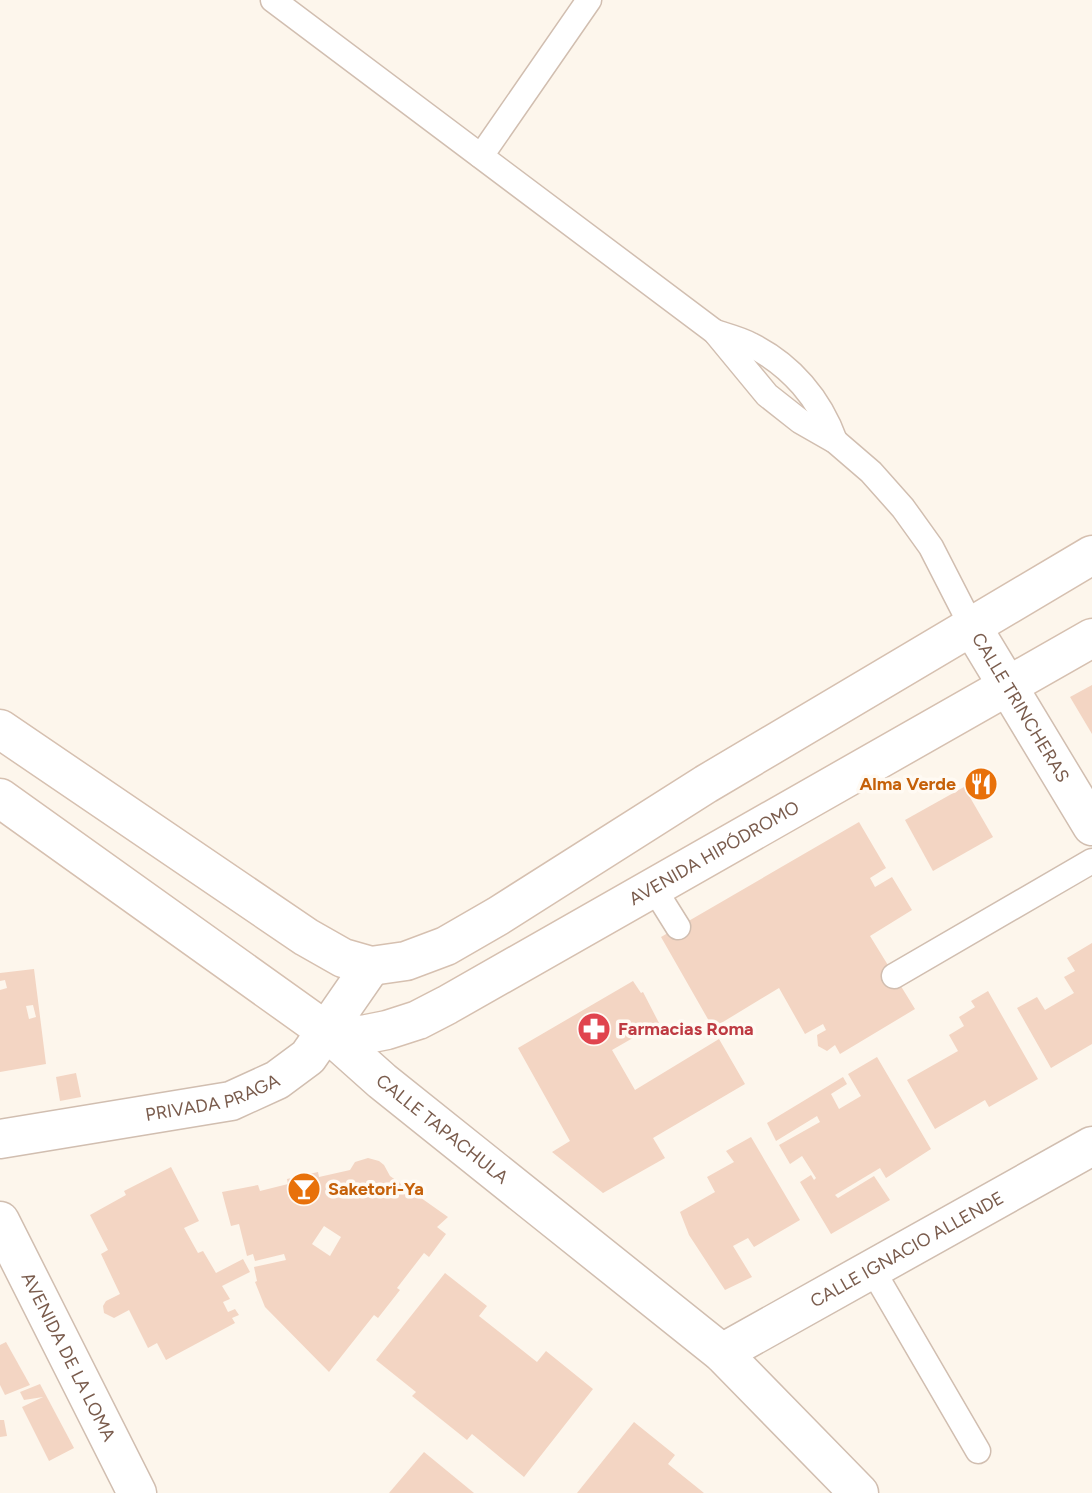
<svg xmlns="http://www.w3.org/2000/svg" width="1092" height="1493" font-family="Figtree,sans-serif">
	<style>
		.building { fill: #f3d5c3; fill-rule: evenodd }
		.lines { fill: none; stroke-linecap: round; stroke-linejoin: round }
		.lane-casing { stroke: #d1beb0; stroke-width: 27 }
		.street-casing { stroke: #d1beb0; stroke-width: 41 }
		.secondary-casing { stroke: #d6c0b0; stroke-width: 41 }
		.lane { stroke: #fff; stroke-width: 24 }
		.street { stroke: #fff; stroke-width: 38 }
		.secondary { stroke: #fff; stroke-width: 38 }
		.labels { text-anchor: middle; stroke-width: 7; stroke-linejoin: round; paint-order: stroke }
		.street-label { font-size: 18px; fill: #7a5c4d; stroke: #fffaf3 }
		.food-label { font-size: 18px; font-weight: bold; fill: #c56008; stroke: #fffaf3; text-anchor: end }
		.health-label { font-size: 18px; font-weight: bold; fill: #be3a42; stroke: #fffaf3; text-anchor: start }
	</style>
	<rect width="100%" height="100%" fill="#fdf6ec"/>
	<g class="building">
		<path d="M 1092,685 L 1092,734 L 1070,697 Z"/>
		<path d="M 964,787 L 993,837 L 933,871 L 905,820 Z"/>
		<path d="M 859,822 L 886,868 L 870,878 L 875,887 L 892,877 L 912,910 L 870,936 L 915,1009 L 840,1054 L 835,1045 L 827,1051 L 818,1046 L 817,1035 L 826,1030 L 823,1024 L 805,1034 L 779,988 L 713,1028 L 661,937 Z"/>
		<path d="M 1092,943 L 1092,1044 L 1051,1068 L 1017,1008 L 1037,997 L 1045,1010 L 1074,993 L 1064,977 L 1075,971 L 1067,958 Z"/>
		<path d="M 34,969 L 46,1064 L 0,1072 L 0,990 L 7,988 L 5,980 L 0,981 L 0,973 ZM 33,1005 L 36,1017 L 29,1019 L 26,1006 Z"/>
		<path d="M 633,981 L 641,993 L 643,992 L 659,1023 L 612,1050 L 635,1090 L 719,1039 L 745,1084 L 653,1138 L 665,1158 L 603,1193 L 552,1152 L 570,1141 L 518,1048 Z"/>
		<path d="M 988,991 L 1038,1079 L 989,1107 L 985,1100 L 935,1129 L 907,1080 L 958,1051 L 949,1035 L 964,1026 L 959,1017 L 975,1007 L 971,1001 Z"/>
		<path d="M 877,1057 L 931,1149 L 886,1178 L 880,1168 L 835,1195 L 838,1198 L 874,1176 L 890,1200 L 831,1234 L 800,1182 L 811,1175 L 814,1180 L 816,1178 L 802,1156 L 790,1164 L 779,1145 L 820,1122 L 817,1116 L 776,1141 L 767,1123 L 843,1077 L 847,1084 L 831,1094 L 839,1109 L 861,1096 L 848,1074 Z"/>
		<path d="M 76,1073 L 81,1097 L 60,1101 L 56,1077 Z"/>
		<path d="M 751,1137 L 800,1220 L 754,1247 L 748,1238 L 733,1246 L 752,1277 L 725,1290 L 689,1235 L 680,1212 L 715,1192 L 707,1177 L 734,1162 L 726,1151 Z"/>
		<path d="M 368,1158 L 379,1161 L 384,1165 L 390,1176 L 448,1217 L 437,1227 L 446,1234 L 429,1257 L 424,1253 L 397,1288 L 400,1290 L 378,1318 L 374,1315 L 329,1372 L 265,1307 L 255,1282 L 257,1281 L 254,1267 L 286,1260 L 284,1254 L 255,1261 L 253,1254 L 247,1256 L 239,1224 L 231,1226 L 222,1192 L 258,1185 L 260,1191 L 288,1184 L 287,1179 L 318,1172 L 319,1177 L 350,1170 L 355,1162 ZM 324,1226 L 341,1237 L 330,1256 L 312,1244 Z"/>
		<path d="M 171,1167 L 199,1221 L 184,1228 L 198,1253 L 203,1251 L 216,1273 L 243,1259 L 250,1272 L 222,1286 L 230,1299 L 223,1302 L 228,1312 L 235,1309 L 239,1315 L 232,1318 L 235,1323 L 166,1360 L 157,1343 L 148,1348 L 129,1310 L 114,1318 L 104,1313 L 103,1306 L 106,1301 L 120,1294 L 101,1254 L 108,1250 L 90,1215 L 126,1195 L 124,1191 Z"/>
		<path d="M 445,1273 L 487,1306 L 479,1316 L 537,1362 L 546,1351 L 593,1389 L 524,1477 L 472,1434 L 467,1440 L 412,1396 L 416,1392 L 376,1360 Z"/>
		<path d="M 6,1342 L 30,1385 L 5,1395 L 0,1385 L 0,1345 Z"/>
		<path d="M 40,1384 L 74,1448 L 49,1461 L 22,1407 L 43,1397 L 24,1400 L 20,1392 Z"/>
		<path d="M 0,1420 L 4,1420 L 7,1436 L 0,1437 Z"/>
		<path d="M 634,1422 L 675,1455 L 668,1464 L 704,1493 L 577,1493 Z"/>
		<path d="M 424,1452 L 474,1493 L 389,1493 Z"/>
	</g>
	<g class="lines">
		<defs>
			<g id="lane">
				<path d="M 273,0 L 715,332 L 767,395 L 800,421 L 835,441 L 871,472 L 903,508 L 931,547 L 972,627"/>
				<path d="M 481,156 L 589,0"/>
				<path d="M 715,332 C 727,336 740,339 751,345 C 791,365 820,399 835,441"/>
				<path d="M 653,887 L 678,927"/>
				<path d="M 894,976 L 1092,861"/>
				<path d="M 872,1269 L 978,1451"/>
			</g>
			<g id="street">
				<path id="s1" d="M 972,627 L 1092,826"/>
				<path id="s2" d="M 326,1031 L 382,1081 L 722,1353 L 859,1493"/>
				<path id="s3" d="M 0,1139 L 231,1101 L 277,1080 L 308,1057 L 371,966"/>
				<path id="s4" d="M 0,1221 L 137,1493"/>
				<path id="s5" d="M 722,1353 L 1092,1146"/>
			</g>
			<g id="secondary">
				<path d="M 0,729 L 306,937 L 343,958 L 371,966 L 406,961 L 446,946 L 498,916 L 706,784 L 1092,555"/>
				<path id="s6" d="M 0,798 L 326,1031 L 362,1035 L 387,1030 L 418,1020 L 447,1005 L 1092,638"/>
			</g>
		</defs>
		<use href="#lane" class="lane-casing"/>
		<use href="#street" class="street-casing"/>
		<use href="#secondary" class="secondary-casing"/>
		<use href="#lane" class="lane"/>
		<use href="#street" class="street"/>
		<use href="#secondary" class="secondary"/>
	</g>
	<defs>
		<symbol id="restaurant-disc" viewBox="-11 -11 22 22"><circle r="9.5" fill="#e8710a" stroke="#fffaf3"/><path d="M-5-6h1v4h1v-4h1v4h1v-4h1v5L-1.5 .5V6h-2V.5L-5-1ZM5-6V6H3V1.5H1.5Q1.5-4 5-6Z" fill="#fff"/></symbol>
		<symbol id="pharmacy-disc" viewBox="-11 -11 22 22"><circle r="9.5" fill="#e0444e" stroke="#fffaf3"/><path d="M-2-6h4v4h4v4h-4v4h-4v-4h-4v-4h4Z" fill="#fff"/></symbol>
		<symbol id="bar-disc" viewBox="-11 -11 22 22"><circle r="9.5" fill="#e8710a" stroke="#fffaf3"/><path d="M-6-5H6L.8 .8V4.5H3.5V6h-7V4.5H-.8V.8Z" fill="#fff"/></symbol>
	</defs>
	<g fill-rule="evenodd">
		<use href="#restaurant-disc" x="962" y="765" width="38" height="38"/>
		<use href="#pharmacy-disc" x="575" y="1010" width="38" height="38"/>
		<use href="#bar-disc" x="285" y="1170" width="38" height="38"/>
	</g>
	<g class="labels">
		<g class="street-label">
			<text dy="6" stroke="none"><textPath href="#s1" startOffset="94">CALLE TRINCHERAS</textPath></text>
			<text dy="6" stroke="none"><textPath href="#s6" startOffset="835">AVENIDA HIPÓDROMO</textPath></text>
			<text dy="6" stroke="none"><textPath href="#s3" startOffset="217">PRIVADA PRAGA</textPath></text>
			<text dy="6" stroke="none"><textPath href="#s2" startOffset="152">CALLE TAPACHULA</textPath></text>
			<text dy="6" stroke="none"><textPath href="#s5" startOffset="212">CALLE IGNACIO ALLENDE</textPath></text>
			<text dy="6" stroke="none"><textPath href="#s4" startOffset="152">AVENIDA DE LA LOMA</textPath></text>
		</g>
		<g class="food-label">
			<text x="956" y="790">Alma Verde</text>
			<text x="328" y="1195" text-anchor="start">Saketori-Ya</text>
		</g>
		<g class="health-label">
			<text x="618" y="1035">Farmacias Roma</text>
		</g>
	</g>
</svg>
